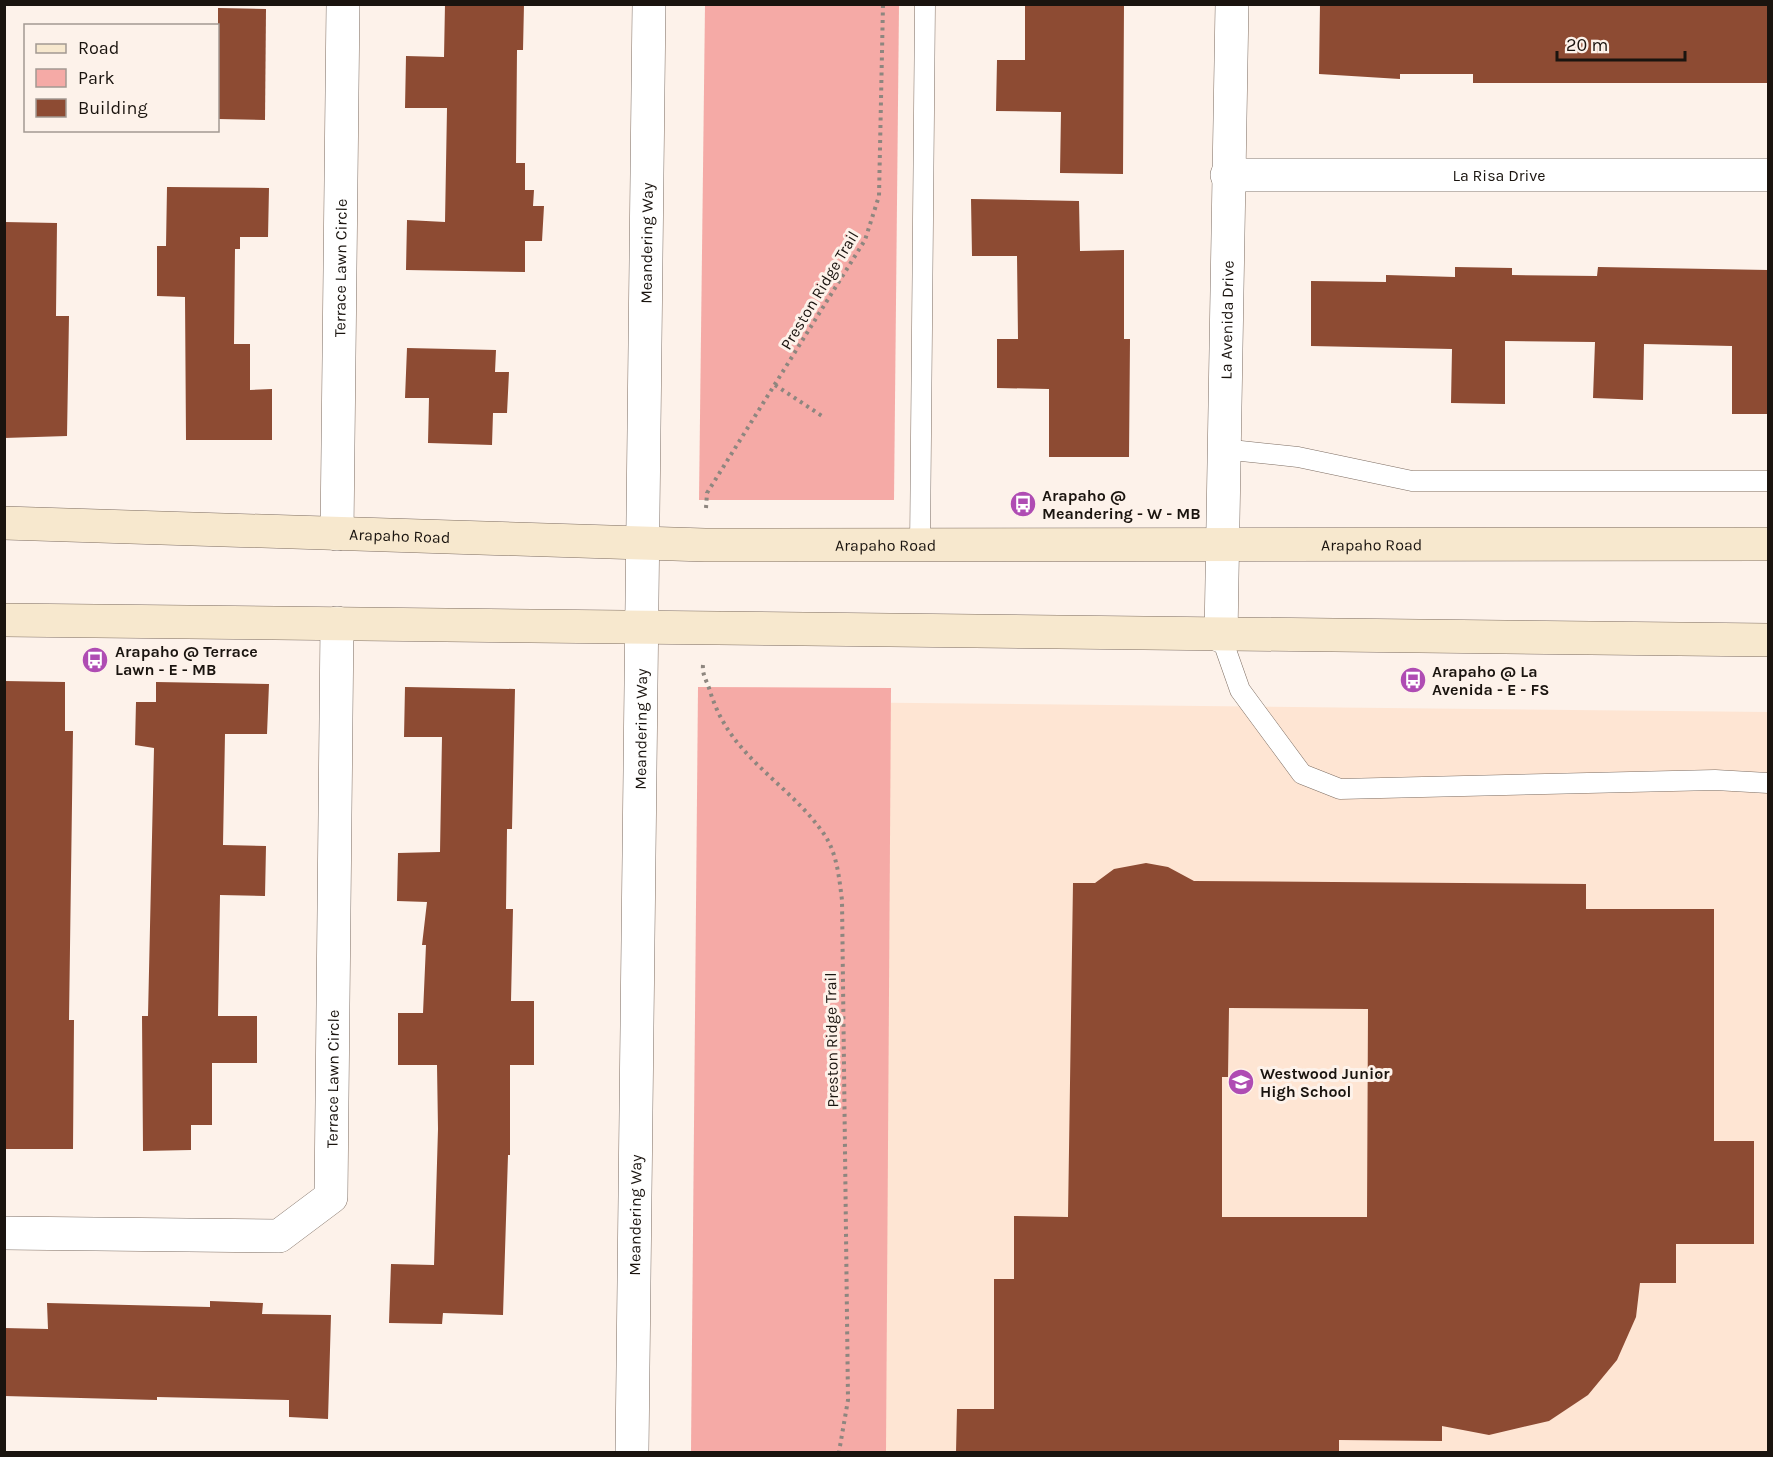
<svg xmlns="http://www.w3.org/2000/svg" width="1773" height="1457" font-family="Karla,sans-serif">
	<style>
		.built { fill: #fee5d3 }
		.green { fill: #f5aaa6 }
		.building { fill: #8d4b33; fill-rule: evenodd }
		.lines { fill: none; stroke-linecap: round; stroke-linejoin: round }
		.service-casing { stroke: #7e6e63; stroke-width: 21 }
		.minor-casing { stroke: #7e6e63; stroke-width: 34 }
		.tertiary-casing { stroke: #7e6e63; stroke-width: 34 }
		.secondary-casing { stroke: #7e6e63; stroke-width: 34 }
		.path { stroke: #8e867f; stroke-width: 4; stroke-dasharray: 3 4.5; stroke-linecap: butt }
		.service { stroke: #fff; stroke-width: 20 }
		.minor { stroke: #fff; stroke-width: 33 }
		.tertiary { stroke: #fff; stroke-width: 33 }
		.secondary { stroke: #f7e8ce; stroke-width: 33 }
		.labels { text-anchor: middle; stroke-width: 6; stroke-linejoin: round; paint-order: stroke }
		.street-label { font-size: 16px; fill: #1a140f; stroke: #fdf2ea }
		.poi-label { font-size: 16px; font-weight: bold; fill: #1a140f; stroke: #fdf2ea; text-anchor: start }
	</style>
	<rect width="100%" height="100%" fill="#fdf2ea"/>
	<path class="built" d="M 721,701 L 1768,712 L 1768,1452 L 706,1452 Z"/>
	<g class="green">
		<path d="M 705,5 L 899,5 L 894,500 L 699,500 Z"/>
		<path d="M 698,687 L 891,688 L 886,1452 L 691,1452 Z"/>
	</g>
	<g class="building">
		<path d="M 445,4 L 524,4 L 523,50 L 517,50 L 516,163 L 525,163 L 525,190 L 534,190 L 533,206 L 544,206 L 542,241 L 525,241 L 525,272 L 406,270 L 407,220 L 445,222 L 447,108 L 405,108 L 406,56 L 444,57 Z"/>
		<path d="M 1025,4 L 1124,4 L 1123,174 L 1060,173 L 1061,112 L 996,111 L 997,60 L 1025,60 Z"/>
		<path d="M 1320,4 L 1768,4 L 1768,83 L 1473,83 L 1473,74 L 1400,74 L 1400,79 L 1319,74 Z"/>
		<path d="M 218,8 L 266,9 L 265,120 L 218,119 Z"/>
		<path d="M 167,187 L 269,188 L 268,237 L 240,237 L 240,249 L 235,249 L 234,344 L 250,344 L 250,390 L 272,389 L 272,440 L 186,440 L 185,297 L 157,296 L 157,246 L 166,246 Z"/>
		<path d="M 971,199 L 1079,201 L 1080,251 L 1124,250 L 1124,339 L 1130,339 L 1129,457 L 1049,457 L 1049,389 L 997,388 L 997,339 L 1018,339 L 1017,256 L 972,256 Z"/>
		<path d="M 4,222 L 57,223 L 56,316 L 69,316 L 67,436 L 4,438 Z"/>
		<path d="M 1455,267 L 1512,268 L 1512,275 L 1597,276 L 1598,267 L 1768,270 L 1768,414 L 1732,414 L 1732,346 L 1644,344 L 1643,400 L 1593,398 L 1595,342 L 1505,341 L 1505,404 L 1451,403 L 1452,349 L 1311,346 L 1311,281 L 1386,282 L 1386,275 L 1455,277 Z"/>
		<path d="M 407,348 L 496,350 L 495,372 L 509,372 L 507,413 L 493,413 L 492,445 L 428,443 L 429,398 L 405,398 Z"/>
		<path d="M 4,681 L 65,682 L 65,731 L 73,731 L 69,1020 L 74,1020 L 73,1149 L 4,1149 Z"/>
		<path d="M 156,682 L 269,684 L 267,734 L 225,734 L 223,845 L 266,846 L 265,896 L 220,895 L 218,1016 L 257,1016 L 257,1063 L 212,1063 L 212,1125 L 191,1125 L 191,1150 L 143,1151 L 142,1016 L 148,1016 L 154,748 L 135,745 L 136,702 L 156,702 Z"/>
		<path d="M 405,687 L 515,689 L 512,829 L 507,829 L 506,909 L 513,909 L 511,1001 L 534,1001 L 534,1065 L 510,1065 L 510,1155 L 508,1155 L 503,1315 L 443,1313 L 442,1324 L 389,1323 L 391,1264 L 434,1265 L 438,1129 L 437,1065 L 398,1065 L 398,1013 L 423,1013 L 426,945 L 422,945 L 427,902 L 397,901 L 398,853 L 440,852 L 442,737 L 404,737 Z"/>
		<path d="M 1146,863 L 1168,867 L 1194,881 L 1586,884 L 1586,909 L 1714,909 L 1714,1141 L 1754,1141 L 1754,1244 L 1676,1244 L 1676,1283 L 1640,1283 L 1636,1317 L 1617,1360 L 1588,1395 L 1549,1421 L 1489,1435 L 1442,1426 L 1442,1441 L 1339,1440 L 1339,1452 L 956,1452 L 957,1409 L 994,1409 L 994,1279 L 1014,1279 L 1014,1216 L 1068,1217 L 1073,883 L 1095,883 L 1114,869 ZM 1229,1008 L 1368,1009 L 1367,1217 L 1222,1217 L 1222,1077 L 1228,1077 Z"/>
		<path d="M 210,1301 L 263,1303 L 262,1314 L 331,1315 L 328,1419 L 289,1417 L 289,1400 L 157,1397 L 157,1400 L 4,1396 L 4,1328 L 48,1329 L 47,1303 L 210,1307 Z"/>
	</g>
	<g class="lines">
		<defs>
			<g id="service">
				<path d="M 1222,449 L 1298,457 L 1412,481 L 1768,481"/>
				<path d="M 920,545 L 925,4"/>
				<path d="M 1221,636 L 1240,690 L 1302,774 L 1340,789 L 1715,780 L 1768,783"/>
			</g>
			<g id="minor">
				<path id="s1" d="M 1227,175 L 1768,175"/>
				<path id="s2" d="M 337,534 L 343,4"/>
				<path id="s3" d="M 1221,636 L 1232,4"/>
				<path id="s4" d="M 4,1233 L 279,1236 L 331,1197 L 337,623"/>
			</g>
			<g id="tertiary">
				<path id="s5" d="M 632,1452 L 649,4"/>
			</g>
			<g id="secondary">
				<path id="s6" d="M 4,523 L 705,545 L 1768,544"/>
				<path d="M 4,620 L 1768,640"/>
			</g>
		</defs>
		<use href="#service" class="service-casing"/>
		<use href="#minor" class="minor-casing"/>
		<use href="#tertiary" class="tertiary-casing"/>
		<use href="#secondary" class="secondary-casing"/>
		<g class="path">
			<path d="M 775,385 L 822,416"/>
			<path d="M 706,508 L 707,493 L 865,240 L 879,196 L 883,4"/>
			<path d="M 703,665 C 702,675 707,681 710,691 C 730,758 787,781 824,834 C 837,853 839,877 842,900 L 848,1400 L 839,1452"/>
		</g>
		<use href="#service" class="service"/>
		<use href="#minor" class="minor"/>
		<use href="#tertiary" class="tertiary"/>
		<use href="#secondary" class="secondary"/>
	</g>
	<defs>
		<symbol id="bus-disc" viewBox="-11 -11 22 22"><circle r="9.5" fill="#af4cb3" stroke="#fdf2ea"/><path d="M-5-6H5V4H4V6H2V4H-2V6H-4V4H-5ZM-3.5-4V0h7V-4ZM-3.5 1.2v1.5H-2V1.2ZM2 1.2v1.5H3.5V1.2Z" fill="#fff"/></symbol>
		<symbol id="school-disc" viewBox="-11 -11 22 22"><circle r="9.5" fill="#af4cb3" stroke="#fdf2ea"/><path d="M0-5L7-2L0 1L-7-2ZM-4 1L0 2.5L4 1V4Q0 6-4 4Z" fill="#fff"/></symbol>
	</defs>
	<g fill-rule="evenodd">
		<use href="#bus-disc" x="1008" y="489" width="30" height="30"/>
		<use href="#bus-disc" x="80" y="645" width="30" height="30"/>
		<use href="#bus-disc" x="1398" y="665" width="30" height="30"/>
		<use href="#school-disc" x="1226" y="1067" width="30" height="30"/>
	</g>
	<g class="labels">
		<g class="street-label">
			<text dy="6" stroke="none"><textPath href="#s1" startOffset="272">La Risa Drive</textPath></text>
			<text dy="6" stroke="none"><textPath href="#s5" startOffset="1209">Meandering Way</textPath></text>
			<text dy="6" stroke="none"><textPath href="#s2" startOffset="266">Terrace Lawn Circle</textPath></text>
			<text transform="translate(819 290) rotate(-59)" y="6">Preston Ridge Trail</text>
			<text dy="6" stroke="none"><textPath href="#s3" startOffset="316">La Avenida Drive</textPath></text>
			<text dy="6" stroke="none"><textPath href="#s6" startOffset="396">Arapaho Road</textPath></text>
			<text dy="6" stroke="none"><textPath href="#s6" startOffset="1368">Arapaho Road</textPath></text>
			<text dy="6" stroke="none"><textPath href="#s6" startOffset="882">Arapaho Road</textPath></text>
			<text dy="6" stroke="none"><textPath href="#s5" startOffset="723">Meandering Way</textPath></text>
			<text transform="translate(831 1040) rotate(-91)" y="6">Preston Ridge Trail</text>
			<text dy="6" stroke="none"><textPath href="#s4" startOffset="458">Terrace Lawn Circle</textPath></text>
			<text dy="6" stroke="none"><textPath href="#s5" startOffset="237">Meandering Way</textPath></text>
		</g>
		<g class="poi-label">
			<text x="1042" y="501">Arapaho @<tspan x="1042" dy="18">Meandering - W - MB</tspan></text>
			<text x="115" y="657">Arapaho @ Terrace<tspan x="115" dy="18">Lawn - E - MB</tspan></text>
			<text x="1432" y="677">Arapaho @ La<tspan x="1432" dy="18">Avenida - E - FS</tspan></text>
			<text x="1260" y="1079">Westwood Junior<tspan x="1260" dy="18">High School</tspan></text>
		</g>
	</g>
	<rect width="1773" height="1457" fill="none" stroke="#1a140f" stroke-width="12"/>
	<rect x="24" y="24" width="195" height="108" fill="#fdf2ea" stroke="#a29992" stroke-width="1.5"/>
	<rect x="36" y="44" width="30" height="9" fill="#f7e8ce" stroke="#a29992" stroke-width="1.5"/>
	<text x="78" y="54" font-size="18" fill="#1a140f">Road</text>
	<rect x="36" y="69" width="30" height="18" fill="#f5aaa6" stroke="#a29992" stroke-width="1.5"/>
	<text x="78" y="84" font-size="18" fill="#1a140f">Park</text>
	<rect x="36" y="99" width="30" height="18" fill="#8d4b33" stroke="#a29992" stroke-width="1.5"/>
	<text x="78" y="114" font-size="18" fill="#1a140f">Building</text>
	<path d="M1557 51v9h128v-9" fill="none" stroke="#1a140f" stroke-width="3"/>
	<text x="1566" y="51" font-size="18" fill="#1a140f" stroke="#fdf2ea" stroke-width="4.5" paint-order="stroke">20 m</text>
</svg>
